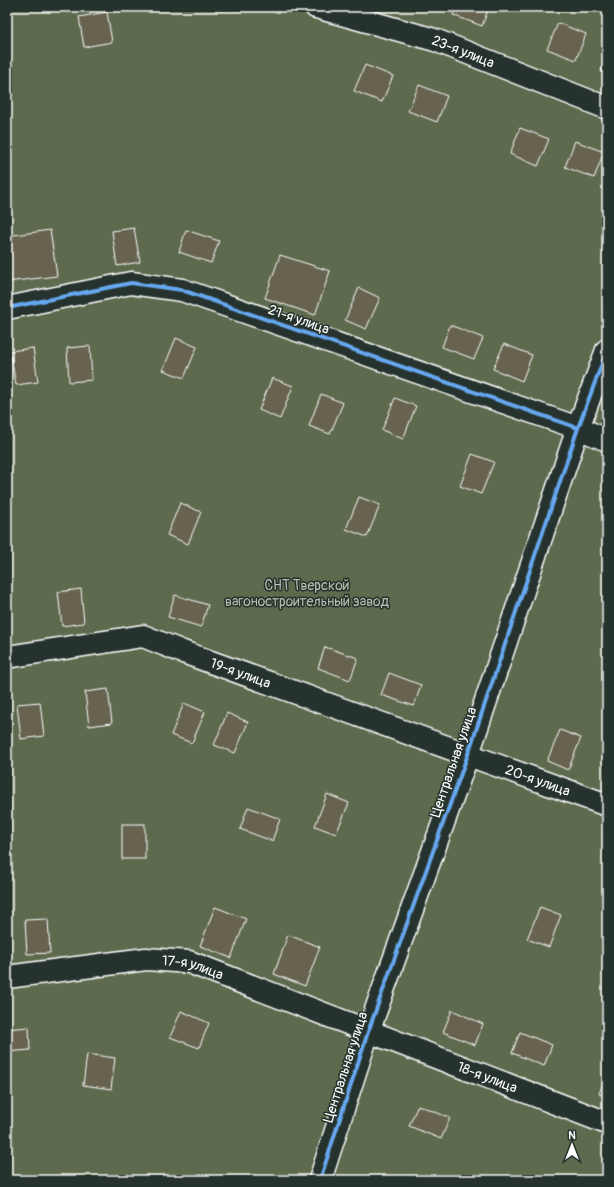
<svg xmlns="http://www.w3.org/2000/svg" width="614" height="1187" font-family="Pangolin,sans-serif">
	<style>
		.green { fill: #5d6b4d; stroke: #aeb5a6 }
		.building { fill: #676350; stroke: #fff }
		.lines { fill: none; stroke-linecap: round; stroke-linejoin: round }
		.minor-casing { stroke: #fff; stroke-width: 25 }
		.minor { stroke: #26332d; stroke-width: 22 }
		.cycleway-casing { stroke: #26332d; stroke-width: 6 }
		.cycleway { stroke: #66a8f1; stroke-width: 4 }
		.labels { text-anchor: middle; stroke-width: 3; stroke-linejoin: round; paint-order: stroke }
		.street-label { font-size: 14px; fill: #fff; stroke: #26332d }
		.park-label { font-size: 14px; fill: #b6bcaf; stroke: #26332d }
	</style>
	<rect width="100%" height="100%" fill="#26332d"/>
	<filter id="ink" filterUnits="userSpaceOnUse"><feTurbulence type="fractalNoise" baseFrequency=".025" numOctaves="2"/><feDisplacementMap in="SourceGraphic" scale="8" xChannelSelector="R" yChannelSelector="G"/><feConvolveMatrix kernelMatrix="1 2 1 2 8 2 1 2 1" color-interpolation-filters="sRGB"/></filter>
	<g filter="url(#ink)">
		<rect class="green" x="7" y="7" width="600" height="1173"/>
		<g class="building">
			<path d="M 456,7 L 489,7 L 482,26 L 453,15 Z"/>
			<path d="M 107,12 L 112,42 L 84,47 L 79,17 Z"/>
			<path d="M 558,23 L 586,34 L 576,60 L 547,49 Z"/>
			<path d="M 7,39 L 10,58 L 7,59 Z"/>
			<path d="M 607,57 L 607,74 L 601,71 Z"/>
			<path d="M 365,65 L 393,76 L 382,102 L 354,91 Z"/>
			<path d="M 419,85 L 447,96 L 437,122 L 408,111 Z"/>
			<path d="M 520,128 L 549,139 L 538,166 L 510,154 Z"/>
			<path d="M 575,141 L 604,152 L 594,178 L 565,167 Z"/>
			<path d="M 134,228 L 140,262 L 117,266 L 112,231 Z"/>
			<path d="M 50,230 L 57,276 L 7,282 L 7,236 Z"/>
			<path d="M 186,230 L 219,241 L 211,263 L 179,252 Z"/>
			<path d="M 280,255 L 330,271 L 315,315 L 265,298 Z"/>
			<path d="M 359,288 L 380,298 L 366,329 L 345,320 Z"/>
			<path d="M 450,325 L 483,338 L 474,359 L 442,347 Z"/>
			<path d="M 176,338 L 197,347 L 184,378 L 163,370 Z"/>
			<path d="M 504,344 L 532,355 L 522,381 L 493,369 Z"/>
			<path d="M 90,346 L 92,380 L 69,382 L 67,348 Z"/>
			<path d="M 33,348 L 38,382 L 16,385 L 10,351 Z"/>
			<path d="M 272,378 L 293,386 L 280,419 L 259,410 Z"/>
			<path d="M 321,394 L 343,403 L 330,434 L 309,426 Z"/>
			<path d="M 395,398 L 416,406 L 403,439 L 382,430 Z"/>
			<path d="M 472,454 L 494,462 L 481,494 L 460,486 Z"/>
			<path d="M 359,497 L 380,505 L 367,537 L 346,529 Z"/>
			<path d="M 180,503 L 201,512 L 188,544 L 167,535 Z"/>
			<path d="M 81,589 L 84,623 L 62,626 L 58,592 Z"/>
			<path d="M 175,595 L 208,605 L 201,627 L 168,617 Z"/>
			<path d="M 7,604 L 10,637 L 7,638 Z"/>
			<path d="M 325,647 L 358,658 L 350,680 L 318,668 Z"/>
			<path d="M 389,673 L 421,685 L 414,706 L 381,695 Z"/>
			<path d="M 108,689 L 112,723 L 89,726 L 85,692 Z"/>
			<path d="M 40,702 L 44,736 L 21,739 L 17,704 Z"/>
			<path d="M 184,703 L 205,712 L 192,743 L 171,735 Z"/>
			<path d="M 227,713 L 248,722 L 235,753 L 214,745 Z"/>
			<path d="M 560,730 L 581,738 L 568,770 L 547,761 Z"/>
			<path d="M 327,794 L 349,803 L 336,834 L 315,826 Z"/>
			<path d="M 248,807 L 280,819 L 272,841 L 240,829 Z"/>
			<rect x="122" y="824" width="23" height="35"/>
			<path d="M 215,907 L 246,919 L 231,958 L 200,946 Z"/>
			<path d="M 540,907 L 561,915 L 549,947 L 527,939 Z"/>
			<path d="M 48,919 L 50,953 L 27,954 L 25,920 Z"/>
			<path d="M 288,935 L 320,947 L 305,986 L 274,974 Z"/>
			<path d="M 452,1010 L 483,1024 L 475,1045 L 443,1032 Z"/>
			<path d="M 181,1011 L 209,1023 L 199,1048 L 170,1037 Z"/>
			<path d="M 29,1027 L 30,1050 L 7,1052 L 7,1029 Z"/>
			<path d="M 520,1032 L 552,1045 L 544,1066 L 512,1053 Z"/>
			<path d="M 87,1054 L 115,1058 L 111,1089 L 83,1085 Z"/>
			<path d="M 607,1072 L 607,1097 L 599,1094 Z"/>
			<path d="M 418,1105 L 450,1118 L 441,1139 L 409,1126 Z"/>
		</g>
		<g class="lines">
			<defs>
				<g id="minor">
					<path id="s1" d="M 316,7 L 435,40 L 607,108"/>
					<path d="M 7,308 L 131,283 L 182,290 L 578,428 L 607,440"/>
					<path id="s2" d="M 7,657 L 143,636 L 183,652 L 607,805"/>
					<path id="s3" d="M 7,977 L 146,959 L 189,962 L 607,1123"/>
					<path d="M 320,1180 L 368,1032 L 468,754 L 578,428 L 607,350"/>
				</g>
			</defs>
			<use href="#minor" class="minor-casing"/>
			<use href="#minor" class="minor"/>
			<defs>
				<g id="cycleway">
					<path d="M 7,308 L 131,283 L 182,290 L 578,428"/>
					<path d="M 320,1180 L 368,1032 L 468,754 L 578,428 L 607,350"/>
				</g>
			</defs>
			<use href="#cycleway" class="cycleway-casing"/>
			<use href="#cycleway" class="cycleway"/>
		</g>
	</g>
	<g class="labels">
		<g class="street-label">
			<text dy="5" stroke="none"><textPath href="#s1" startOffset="154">23-я улица</textPath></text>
			<text transform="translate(299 319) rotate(19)" y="5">21-я улица</text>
			<text dy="5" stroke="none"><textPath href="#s2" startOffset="242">19-я улица</textPath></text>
			<text transform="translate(453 762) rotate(-71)" y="5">Центральная улица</text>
			<text dy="5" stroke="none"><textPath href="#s2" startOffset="558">20-я улица</textPath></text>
			<text dy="5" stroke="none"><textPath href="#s3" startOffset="188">17-я улица</textPath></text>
			<text transform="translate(345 1067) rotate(-72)" y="5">Центральная улица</text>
			<text dy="5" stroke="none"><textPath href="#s3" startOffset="503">18-я улица</textPath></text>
		</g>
		<g class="park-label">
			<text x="307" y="590">СНТ Тверской<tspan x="307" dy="16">вагоностроительный завод</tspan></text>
		</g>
	</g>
	<rect width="614" height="1187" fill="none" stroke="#26332d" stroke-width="24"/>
	<rect x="12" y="12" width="590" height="1163" fill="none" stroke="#fff" stroke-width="1.5" filter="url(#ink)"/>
	<g transform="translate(572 1145)" stroke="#26332d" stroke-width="3" paint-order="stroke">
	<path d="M0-3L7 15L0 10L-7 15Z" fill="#ffffff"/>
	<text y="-6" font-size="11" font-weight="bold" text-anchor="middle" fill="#ffffff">N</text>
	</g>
</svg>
